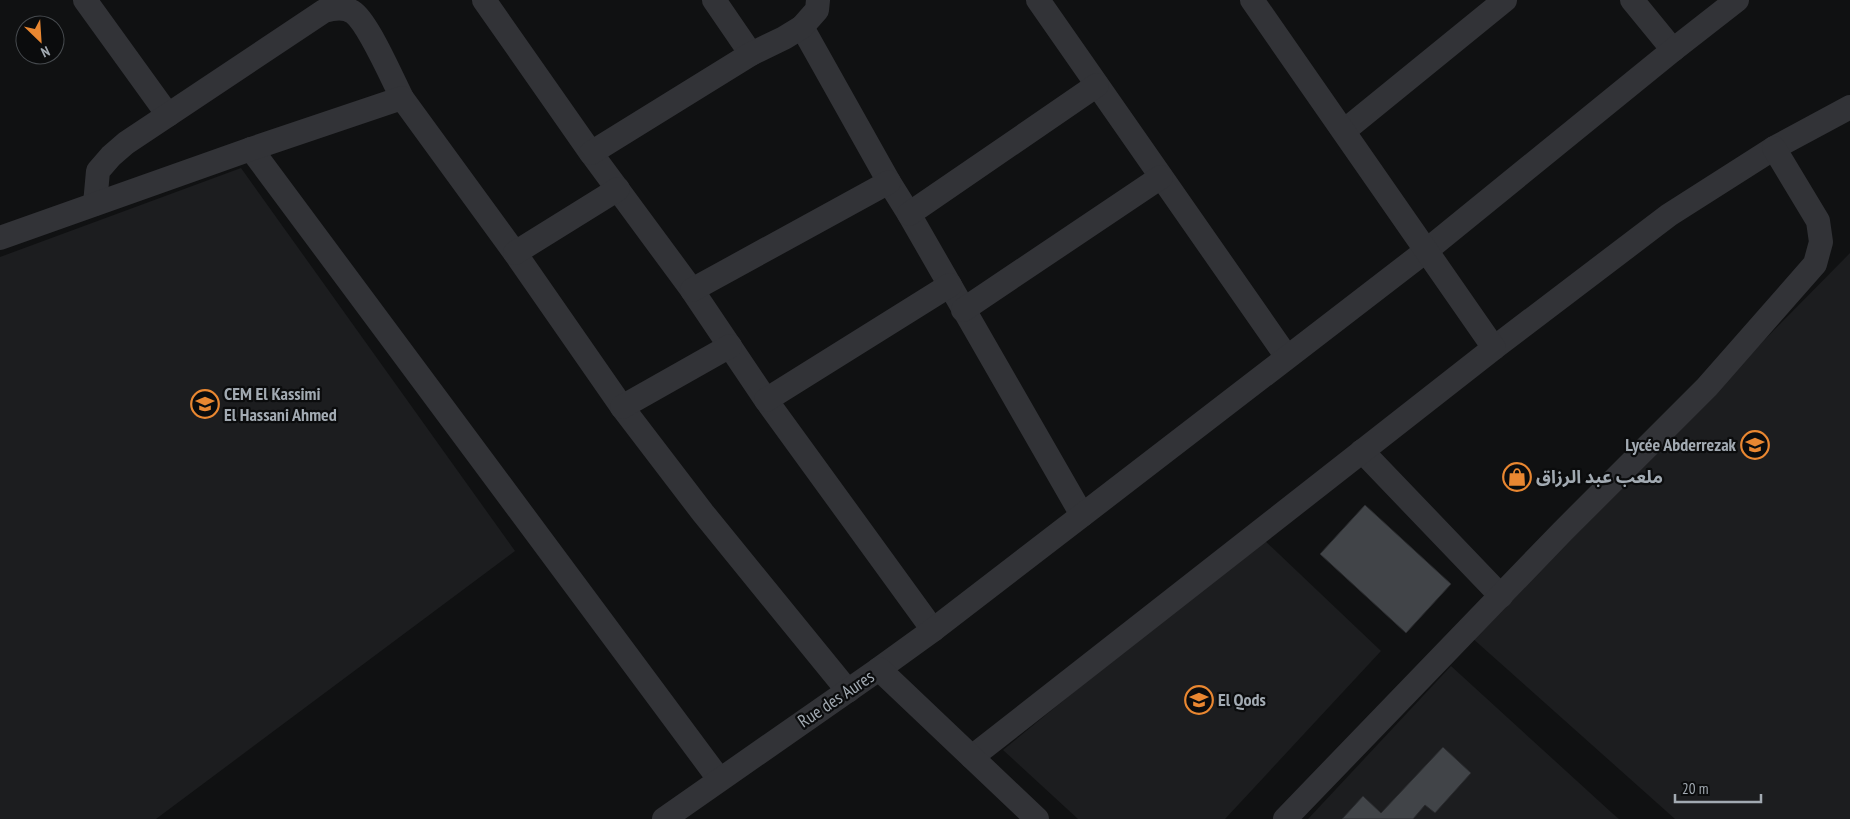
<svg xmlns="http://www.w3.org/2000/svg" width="1850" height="819" font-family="'PT Sans Narrow','Noto Sans Arabic',sans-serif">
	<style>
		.built { fill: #1c1d1f }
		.building { fill: #414448; stroke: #2a2b2e }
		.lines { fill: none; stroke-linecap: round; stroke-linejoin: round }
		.minor { stroke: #323337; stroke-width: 24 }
		.labels { text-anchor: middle; stroke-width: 4.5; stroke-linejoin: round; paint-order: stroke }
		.poi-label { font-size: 18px; font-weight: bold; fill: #a2aab2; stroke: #0b0c0d; text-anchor: start }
		.street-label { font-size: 18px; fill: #a2aab2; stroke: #0b0c0d }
	</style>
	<rect width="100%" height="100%" fill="#101112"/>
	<g class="built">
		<path d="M 241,168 L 515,551 L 156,819 L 0,819 L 0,257 Z"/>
		<path d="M 1850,253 L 1850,819 L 1675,819 L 1471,637 Z"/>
		<path d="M 1262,538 L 1381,651 L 1225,819 L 1078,819 L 1003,750 Z"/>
		<path d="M 1451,666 L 1612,813 L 1619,819 L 1308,819 Z"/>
	</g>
	<g class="building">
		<path d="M 1365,505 L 1451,584 L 1406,633 L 1320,554 Z"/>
		<path d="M 1443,747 L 1471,773 L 1435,813 L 1425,805 L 1413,819 L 1342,819 L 1363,796 L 1381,813 Z"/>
	</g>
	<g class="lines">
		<g class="minor">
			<path d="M 85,0 L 168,115"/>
			<path d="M 484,0 L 591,153 L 692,290 L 766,400 L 933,630"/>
			<path d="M 714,0 L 751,54"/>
			<path d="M 1038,0 L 1287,357"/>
			<path d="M 1632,0 L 1673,50"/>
			<path d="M 802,27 L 889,182 L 909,214 L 1082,515"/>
			<path d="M 1344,131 L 1505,0"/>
			<path d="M 251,149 L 719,779"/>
			<path d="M 591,153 L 751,54 L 784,38 L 802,27 L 817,10 L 818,0"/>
			<path d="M 95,204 L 98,171 L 111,156 L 126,143 L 324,11 C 334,8 345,6 354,13 C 369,25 392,78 402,98"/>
			<path d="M 909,214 L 1097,85"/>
			<path d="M 0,238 L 251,149 L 402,98 L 515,253 L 622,407 L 703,513 L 848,691"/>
			<path d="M 515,253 L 618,189"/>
			<path d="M 692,290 L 889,182"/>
			<path d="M 963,310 L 1161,177"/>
			<path d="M 1494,348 L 1669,215 L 1774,148 L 1850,107"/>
			<path d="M 766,400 L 950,285"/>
			<path d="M 622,407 L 730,346"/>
			<path d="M 1362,451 L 1501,596"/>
			<path d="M 879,669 L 933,630 L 1427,250 L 1673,50 L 1737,0"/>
			<path d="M 972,757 L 1494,348 L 1252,0"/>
			<path d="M 664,819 L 879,669 L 1037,819"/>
			<path d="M 1285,819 L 1562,532 L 1707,387 L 1815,264 L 1821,242 L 1818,221 L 1774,148"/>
		</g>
	</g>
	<defs>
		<symbol id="school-ring" viewBox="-11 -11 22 22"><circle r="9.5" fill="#0b0c0d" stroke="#e98731" stroke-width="1.5"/><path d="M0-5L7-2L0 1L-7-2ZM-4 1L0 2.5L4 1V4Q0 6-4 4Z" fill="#e98731"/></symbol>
		<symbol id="shop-ring" viewBox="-11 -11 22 22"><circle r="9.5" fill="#0b0c0d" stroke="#e98731" stroke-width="1.5"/><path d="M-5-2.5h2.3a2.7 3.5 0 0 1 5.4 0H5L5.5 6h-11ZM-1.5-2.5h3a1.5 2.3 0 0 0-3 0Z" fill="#e98731"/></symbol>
	</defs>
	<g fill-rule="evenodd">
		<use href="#school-ring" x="189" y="388" width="32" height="32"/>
		<use href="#school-ring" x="1739" y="429" width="32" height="32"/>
		<use href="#shop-ring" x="1501" y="461" width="32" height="32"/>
		<use href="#school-ring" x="1183" y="684" width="32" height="32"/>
	</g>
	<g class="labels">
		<g class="poi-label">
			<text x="224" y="400">CEM El Kassimi<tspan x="224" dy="21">El Hassani Ahmed</tspan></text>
			<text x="1736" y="451" text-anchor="end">Lycée Abderrezak</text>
			<text x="1536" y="483">ملعب عبد الرزاق</text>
			<text x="1218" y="706">El Qods</text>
		</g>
		<g class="street-label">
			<text transform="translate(836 699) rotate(-34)" y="6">Rue des Aures</text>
		</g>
	</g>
	<g transform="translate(40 40) rotate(155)"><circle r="24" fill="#0b0c0d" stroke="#474b4f"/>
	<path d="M0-4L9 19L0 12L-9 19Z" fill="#e98731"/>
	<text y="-8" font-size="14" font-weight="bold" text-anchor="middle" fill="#a2aab2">N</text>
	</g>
	<path d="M1675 794v8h86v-8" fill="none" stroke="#a2aab2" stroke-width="2.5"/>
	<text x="1682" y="794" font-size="15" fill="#a2aab2" stroke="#0b0c0d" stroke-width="4" paint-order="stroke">20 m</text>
</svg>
